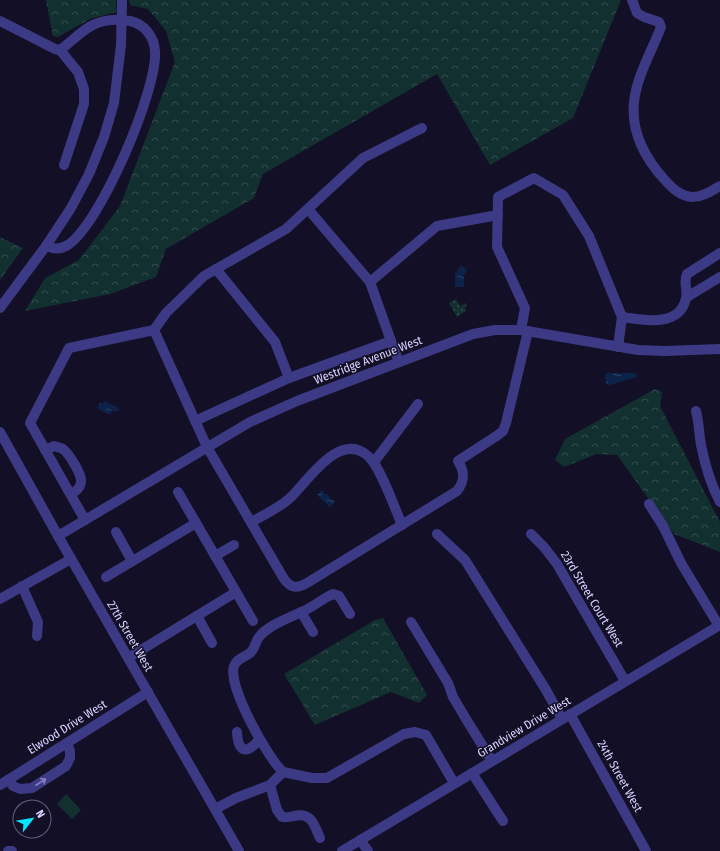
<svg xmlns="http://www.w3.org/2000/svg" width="720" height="851" font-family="'Fira Sans Condensed',sans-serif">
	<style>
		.grass { fill: url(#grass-dots) }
		.forest { fill: url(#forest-crowns) }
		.garden { fill: #12302f }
		.water { fill: url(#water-ripples) }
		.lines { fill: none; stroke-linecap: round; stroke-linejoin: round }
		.minor { stroke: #3d3a85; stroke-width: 10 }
		.minor-bridge { stroke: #3d3a85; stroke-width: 10 }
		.oneway { stroke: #837fbc }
		.labels { text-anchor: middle; stroke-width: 3; stroke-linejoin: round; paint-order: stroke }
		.street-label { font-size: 12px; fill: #d9d4ff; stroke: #130f26 }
	</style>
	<defs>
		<pattern id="grass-dots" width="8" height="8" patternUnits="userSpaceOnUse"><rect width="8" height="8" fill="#12302f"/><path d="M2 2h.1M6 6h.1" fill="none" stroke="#344d4e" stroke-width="1.8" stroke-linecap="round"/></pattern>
		<pattern id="forest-crowns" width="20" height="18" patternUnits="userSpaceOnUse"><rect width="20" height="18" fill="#12302f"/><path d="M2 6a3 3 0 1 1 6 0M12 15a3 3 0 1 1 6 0" fill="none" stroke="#344d4e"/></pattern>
		<pattern id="water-ripples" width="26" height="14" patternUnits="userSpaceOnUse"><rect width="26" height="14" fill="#0c2248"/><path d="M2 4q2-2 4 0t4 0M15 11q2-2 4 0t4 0" fill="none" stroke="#2f4163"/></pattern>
	</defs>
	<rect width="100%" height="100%" fill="#130f26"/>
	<path class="grass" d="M 456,299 L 460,306 L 465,303 L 467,305 L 465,307 L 466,311 L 457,317 L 449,303 Z"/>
	<g class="forest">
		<path d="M 46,0 L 116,0 L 116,12 L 90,19 L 58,37 L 53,36 Z"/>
		<path d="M 129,0 L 621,0 L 573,118 L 490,165 L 437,74 L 263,174 L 254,198 L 166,249 L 156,277 L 110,294 L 25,311 L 45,278 L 79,260 L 120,206 L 175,62 L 166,31 L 148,9 L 130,5 Z"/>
		<path d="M 0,237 L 23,248 L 0,280 Z"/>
		<path d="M 655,389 L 662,392 L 660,406 L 720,522 L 720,552 L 674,534 L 617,455 L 597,454 L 564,467 L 555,460 L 565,439 Z"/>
		<path d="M 383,618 L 427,695 L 419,703 L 391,692 L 315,725 L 284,674 L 375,620 Z"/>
	</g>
	<path class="garden" d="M 66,794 L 81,810 L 72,819 L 57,804 Z"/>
	<g class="water">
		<path d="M 461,265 L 467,270 L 464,275 L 464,287 L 455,287 L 455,274 Z"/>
		<path d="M 607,373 L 636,373 L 637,377 L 610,385 L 606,384 L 605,375 Z"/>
		<path d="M 104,401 L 119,408 L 117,412 L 112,410 L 110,415 L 97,408 L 100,403 L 103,404 Z"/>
		<path d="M 322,490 L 325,494 L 327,494 L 335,502 L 330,507 L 317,495 Z"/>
	</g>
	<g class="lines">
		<g class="minor">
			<path d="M 632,0 L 637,13 L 644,17 L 659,22 L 661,27 C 652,51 637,75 634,102 C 631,132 645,158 664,179 C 672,188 680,196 692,197 C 703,197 711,191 720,186"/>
			<path d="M 0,21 L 55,49 L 60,50 C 71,42 80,32 91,26 C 104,19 116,19 130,21 C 144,24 154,36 155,51 C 158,89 99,228 66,246 C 59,250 53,249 46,246"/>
			<path d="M 60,50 L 78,72 L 84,89 L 84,104 L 64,165"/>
			<path d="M 216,269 L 275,342 L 289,378"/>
			<path d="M 370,282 L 437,226 L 498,215"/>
			<path d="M 687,297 L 720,277"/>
			<path d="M 0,308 L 46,246 L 71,208 L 89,174 L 104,137 L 114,103 L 121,45"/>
			<path d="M 622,317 C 643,320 680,328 686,298 C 688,289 683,282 687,274 L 720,253"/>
			<path d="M 154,330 L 207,447 L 284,579 C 291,588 297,589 307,583 L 457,491 C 465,481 465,472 458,461 L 498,435 L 503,431 L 506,423 L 528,331"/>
			<path d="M 521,330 L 525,308 L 497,247 L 498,197 L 534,178 L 563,195 L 589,236 L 622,317 L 618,347"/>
			<path d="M 391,341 L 399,362"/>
			<path d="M 696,411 C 699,422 699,434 701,445 C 705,465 711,485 720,502"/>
			<path d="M 195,421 L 289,378 L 391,341 L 370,282 L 308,209"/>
			<path d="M 0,432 L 58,536 L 239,851"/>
			<path d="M 45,450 L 54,446 C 57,447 60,447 63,449 C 69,454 82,474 81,482 C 80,489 76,491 71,494"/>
			<path d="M 374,462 L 418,404"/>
			<path d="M 178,492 L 253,621"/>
			<path d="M 649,504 L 663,526 L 681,563 L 719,626"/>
			<path d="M 85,520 L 30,423 L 69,348 L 154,330 L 166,313 L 204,276 L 286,229 L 363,158 L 422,128"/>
			<path d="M 251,522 C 264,515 279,508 290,498 C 308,481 340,429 369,457 C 381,468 395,509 402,525"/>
			<path d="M 116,532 L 132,561"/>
			<path d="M 437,534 L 465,560 L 546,690 L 562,719"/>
			<path d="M 531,534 L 544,547 L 557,564 L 625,681"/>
			<path d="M 58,536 L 250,422 L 297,401 L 473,334 L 495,330 L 521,330 L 638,350 L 665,351 L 720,349"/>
			<path d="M 215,556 L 234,545"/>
			<path d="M 106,577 L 196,523"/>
			<path d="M 22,586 L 38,622 L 37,636"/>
			<path d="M 0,599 L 71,559"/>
			<path d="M 301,612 L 313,632"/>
			<path d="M 197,616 L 212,643"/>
			<path d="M 411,622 L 448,683 L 453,697 L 466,719 L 492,761"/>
			<path d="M 128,658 L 236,592"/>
			<path d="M 570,714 L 646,851"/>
			<path d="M 237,732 C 238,752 246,755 259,740"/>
			<path d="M 283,772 C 268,758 227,686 234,666 C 236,659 245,657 250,653 C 255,649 255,642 259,637 C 268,625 293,616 306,610 C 315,605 324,598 333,594 L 339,596 L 350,614"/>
			<path d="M 283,772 L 312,778 L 327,778 L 404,734 L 415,732 L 426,735 L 454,783"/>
			<path d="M 472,773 L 503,821"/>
			<path d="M 8,780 L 13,786 L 20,789 L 32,788 L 66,766 L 70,758 L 70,751 L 67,743"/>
			<path d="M 0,785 L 148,692"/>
			<path d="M 270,785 L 277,810 L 282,817 C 286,818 290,817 294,816 C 312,812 314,825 320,838"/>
			<path d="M 215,809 L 236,798 L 270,785 L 283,772"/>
			<path d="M 360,840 L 368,851"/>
			<path d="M 8,851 L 12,851"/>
			<path d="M 342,851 L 720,625"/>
		</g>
		<path class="minor-bridge" d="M 121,45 L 122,0"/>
	</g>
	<defs><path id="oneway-shaft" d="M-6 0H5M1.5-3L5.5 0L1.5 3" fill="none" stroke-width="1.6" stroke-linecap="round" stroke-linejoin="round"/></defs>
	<use class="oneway" href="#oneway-shaft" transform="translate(41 782) rotate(-33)"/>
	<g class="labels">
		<g class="street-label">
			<text transform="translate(368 360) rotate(-21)" y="4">Westridge Avenue West</text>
			<text transform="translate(592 599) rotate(59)" y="4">23rd Street Court West</text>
			<text transform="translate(130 636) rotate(60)" y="4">27th Street West</text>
			<text transform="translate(67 727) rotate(-32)" y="4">Elwood Drive West</text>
			<text transform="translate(524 727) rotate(-31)" y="4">Grandview Drive West</text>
			<text transform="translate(620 776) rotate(61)" y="4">24th Street West</text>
		</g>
	</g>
	<g transform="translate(32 819) rotate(59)"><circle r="19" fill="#130f26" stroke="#625e7d"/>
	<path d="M0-3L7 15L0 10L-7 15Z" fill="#00e5ff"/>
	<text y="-6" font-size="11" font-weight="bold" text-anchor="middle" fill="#d9d4ff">N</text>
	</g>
</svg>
